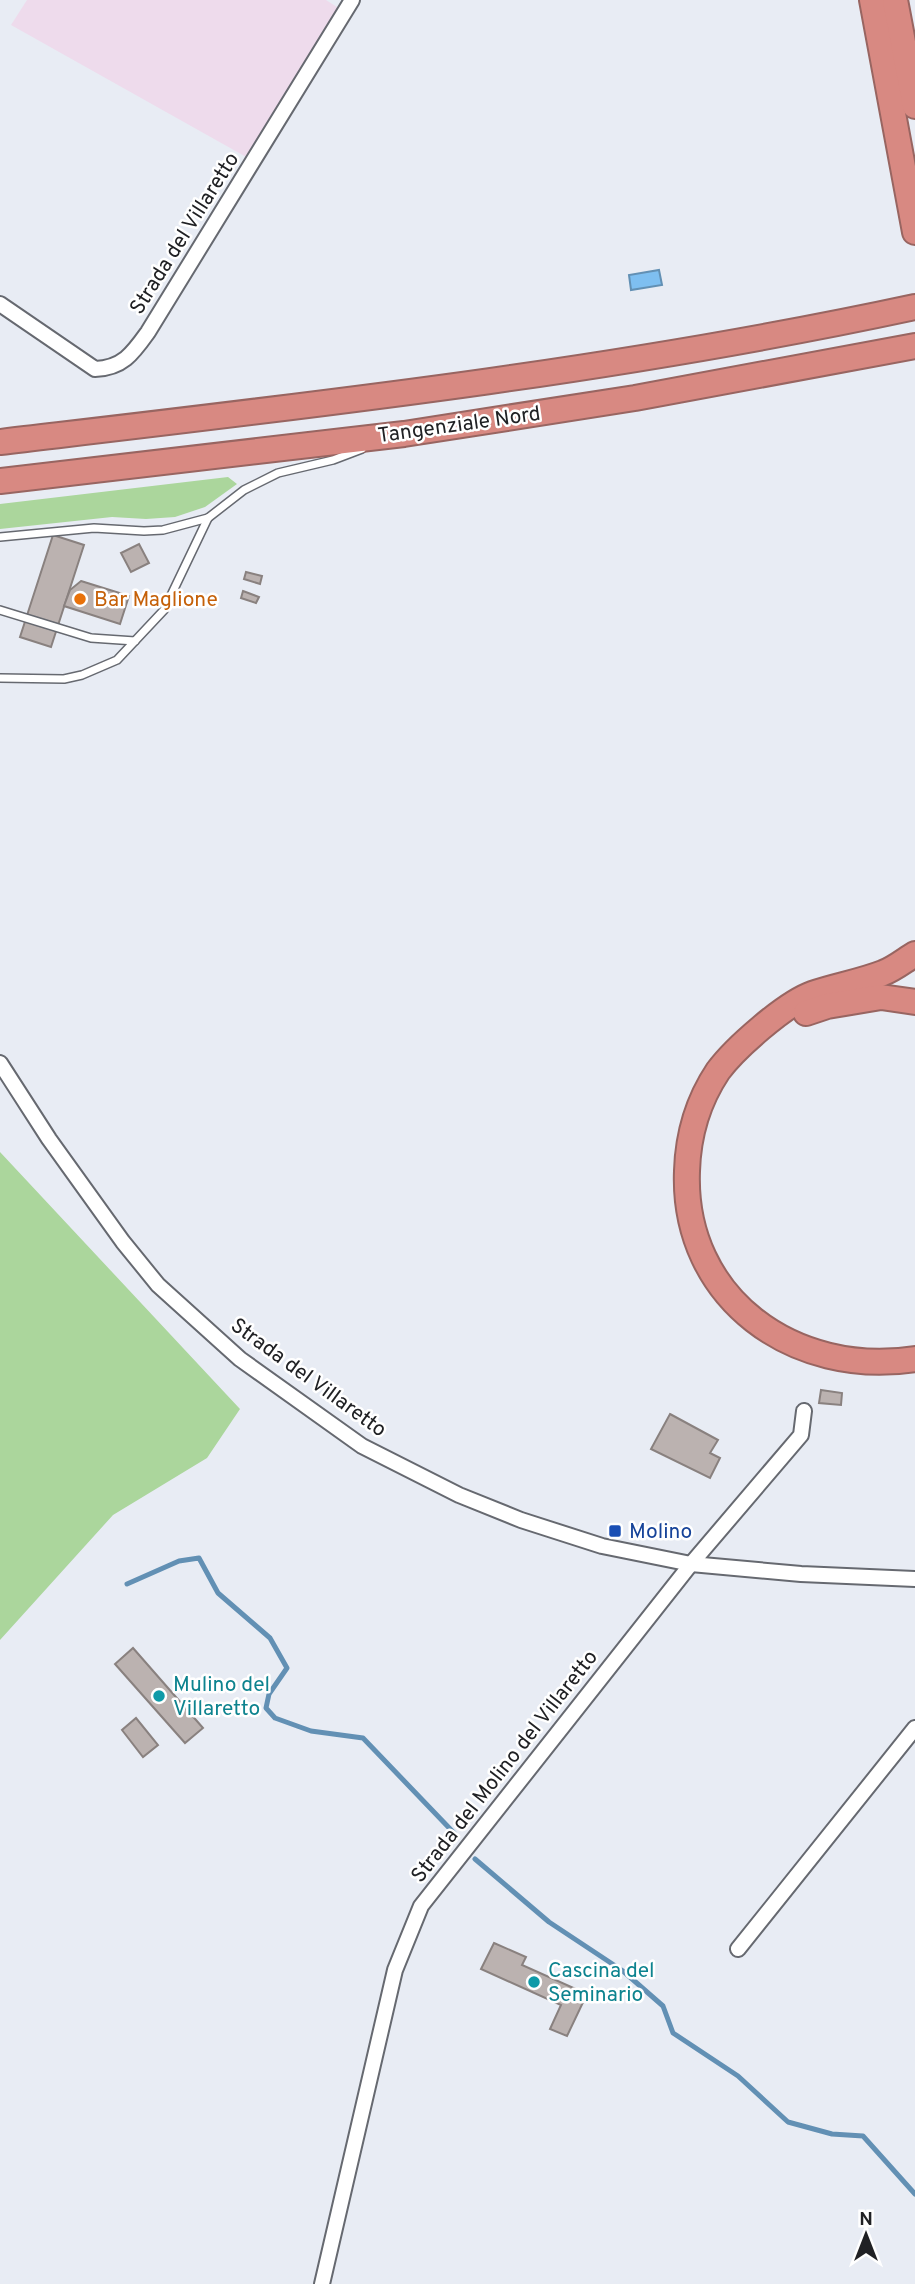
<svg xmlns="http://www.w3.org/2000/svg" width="915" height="2284" font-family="Overpass,sans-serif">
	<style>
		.industrial { fill: #eedbec }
		.green { fill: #abd69c }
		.water { fill: #7ebff1; stroke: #6290b4; stroke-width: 2 }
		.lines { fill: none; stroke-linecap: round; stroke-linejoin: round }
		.stream { stroke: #6290b4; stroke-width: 5 }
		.building { fill: #bbb2b0; stroke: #89817f; stroke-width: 2 }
		.lane-casing { stroke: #666970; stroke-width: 10 }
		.street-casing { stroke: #666970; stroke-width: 18 }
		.highway-casing { stroke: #986561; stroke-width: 28 }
		.lane { stroke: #fff; stroke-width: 7 }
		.street { stroke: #fff; stroke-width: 14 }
		.highway { stroke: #d88982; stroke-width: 24 }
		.food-dot { fill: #e8710a; stroke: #fff; stroke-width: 2.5 }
		.transit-dot { fill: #1a4fb4; stroke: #fff; stroke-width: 2.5 }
		.culture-dot { fill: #0f9aa8; stroke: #fff; stroke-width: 2.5 }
		.labels { text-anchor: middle; stroke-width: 5; stroke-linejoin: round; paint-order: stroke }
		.street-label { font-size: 21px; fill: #202124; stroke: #fff }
		.food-label { font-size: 21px; fill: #c56008; stroke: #fff; text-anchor: start }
		.transit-label { font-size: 21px; fill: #164399; stroke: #fff; text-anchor: start }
		.culture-label { font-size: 21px; fill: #0d838f; stroke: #fff; text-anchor: start }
	</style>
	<rect width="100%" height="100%" fill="#e8ecf4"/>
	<path class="industrial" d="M 27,0 L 326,0 L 340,9 L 248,158 L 11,25 Z"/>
	<g class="green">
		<path d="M 228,477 L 237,484 L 205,507 L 175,517 L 146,519 L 112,517 L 0,529 L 0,504 Z"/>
		<path d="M 0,1152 L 240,1409 L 207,1458 L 113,1515 L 0,1640 Z"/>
	</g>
	<path class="water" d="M 659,270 L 662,285 L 631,290 L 629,275 Z"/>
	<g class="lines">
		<g class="stream">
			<path d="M 127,1584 L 179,1561 L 199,1558 L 218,1593 L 270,1638 L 287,1668 L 269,1694 L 266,1708 L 275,1718 L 311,1731 L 363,1738 L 455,1834"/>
			<path d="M 475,1859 L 549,1922 L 623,1971 L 663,2006 L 673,2033 L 738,2076 L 788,2122 L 832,2134 L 863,2136 L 915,2194"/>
		</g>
	</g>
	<g class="building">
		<path d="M 53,535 L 84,545 L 51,647 L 20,637 Z"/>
		<path d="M 139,544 L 149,563 L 131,572 L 121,553 Z"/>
		<path d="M 246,572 L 262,576 L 260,584 L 244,579 Z"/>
		<path d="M 81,581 L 129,596 L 120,624 L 64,606 L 70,590 Z"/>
		<path d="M 243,591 L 259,597 L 256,603 L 241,598 Z"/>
		<path d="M 821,1390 L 842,1393 L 841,1405 L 819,1403 Z"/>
		<path d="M 670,1414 L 718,1440 L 710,1453 L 720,1458 L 710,1478 L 651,1449 Z"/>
		<path d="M 133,1648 L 203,1728 L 185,1743 L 115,1664 Z"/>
		<path d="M 136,1718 L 158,1745 L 143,1757 L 122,1730 Z"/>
		<path d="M 494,1943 L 526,1957 L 522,1965 L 587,1994 L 567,2036 L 550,2029 L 561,2005 L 481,1969 Z"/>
	</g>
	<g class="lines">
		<defs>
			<g id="lane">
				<path d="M 0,537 L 94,528 L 144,531 L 163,530 L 208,518 L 244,490 L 278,473 L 333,460 L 362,449"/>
				<path d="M 0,610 L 91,638 L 135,641"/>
				<path d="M 0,678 L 64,679 L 82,675 L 117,660 L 164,610 L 208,518"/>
			</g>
			<g id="street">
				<path d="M 0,304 L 95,369 C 123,368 133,353 148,332 L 352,0"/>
				<path d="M 0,1063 L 49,1139 L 123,1242 L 158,1285 L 240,1359 L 362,1446 L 459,1495 L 521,1520 L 602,1546 L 691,1564 L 801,1574 L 915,1579"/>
				<path d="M 738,1949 L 915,1728"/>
				<path d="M 322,2284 L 395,1970 L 421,1906 L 691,1564 L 801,1435 L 804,1411"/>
			</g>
			<g id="highway">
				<path d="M 872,0 L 915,232"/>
				<path d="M 895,0 L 915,106"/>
				<path d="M 0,442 C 306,406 613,372 915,307"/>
				<path d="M 0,481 L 404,434 L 635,398 L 915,346"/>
				<path d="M 915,954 C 905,960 894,969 883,973 C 860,982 835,986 812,994 C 785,1004 735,1048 718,1071 C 698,1101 688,1136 687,1171 C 682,1299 795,1378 915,1359"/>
				<path d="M 806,1013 L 827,1006 L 881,997 L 915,1002"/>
			</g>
		</defs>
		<use href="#lane" class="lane-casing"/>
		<use href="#street" class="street-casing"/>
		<use href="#highway" class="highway-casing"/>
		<use href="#lane" class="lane"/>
		<use href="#street" class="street"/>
		<use href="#highway" class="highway"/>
	</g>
	<circle class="food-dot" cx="80" cy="599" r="7"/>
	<rect class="transit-dot" x="608" y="1524" width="14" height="14" rx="3.5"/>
	<g class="culture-dot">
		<circle cx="159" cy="1696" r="7"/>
		<circle cx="534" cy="1982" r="7"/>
	</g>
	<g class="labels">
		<g class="street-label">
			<text transform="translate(184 233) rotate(-58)" y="7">Strada del Villaretto</text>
			<text transform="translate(459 424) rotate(-8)" y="7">Tangenziale Nord</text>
			<text transform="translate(309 1377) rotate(36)" y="7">Strada del Villaretto</text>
			<text transform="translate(504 1766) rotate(-52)" y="7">Strada del Molino del Villaretto</text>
		</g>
		<g class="food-label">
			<text x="94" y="606">Bar Maglione</text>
		</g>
		<g class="transit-label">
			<text x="629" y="1538">Molino</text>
		</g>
		<g class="culture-label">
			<text x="173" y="1691">Mulino del<tspan x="173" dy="24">Villaretto</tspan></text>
			<text x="548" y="1977">Cascina del<tspan x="548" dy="24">Seminario</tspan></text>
		</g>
	</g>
	<g transform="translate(866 2235)" stroke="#ffffff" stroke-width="5" paint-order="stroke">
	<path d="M0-5L12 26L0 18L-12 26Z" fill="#202124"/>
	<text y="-10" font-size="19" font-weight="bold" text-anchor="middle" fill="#202124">N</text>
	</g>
</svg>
